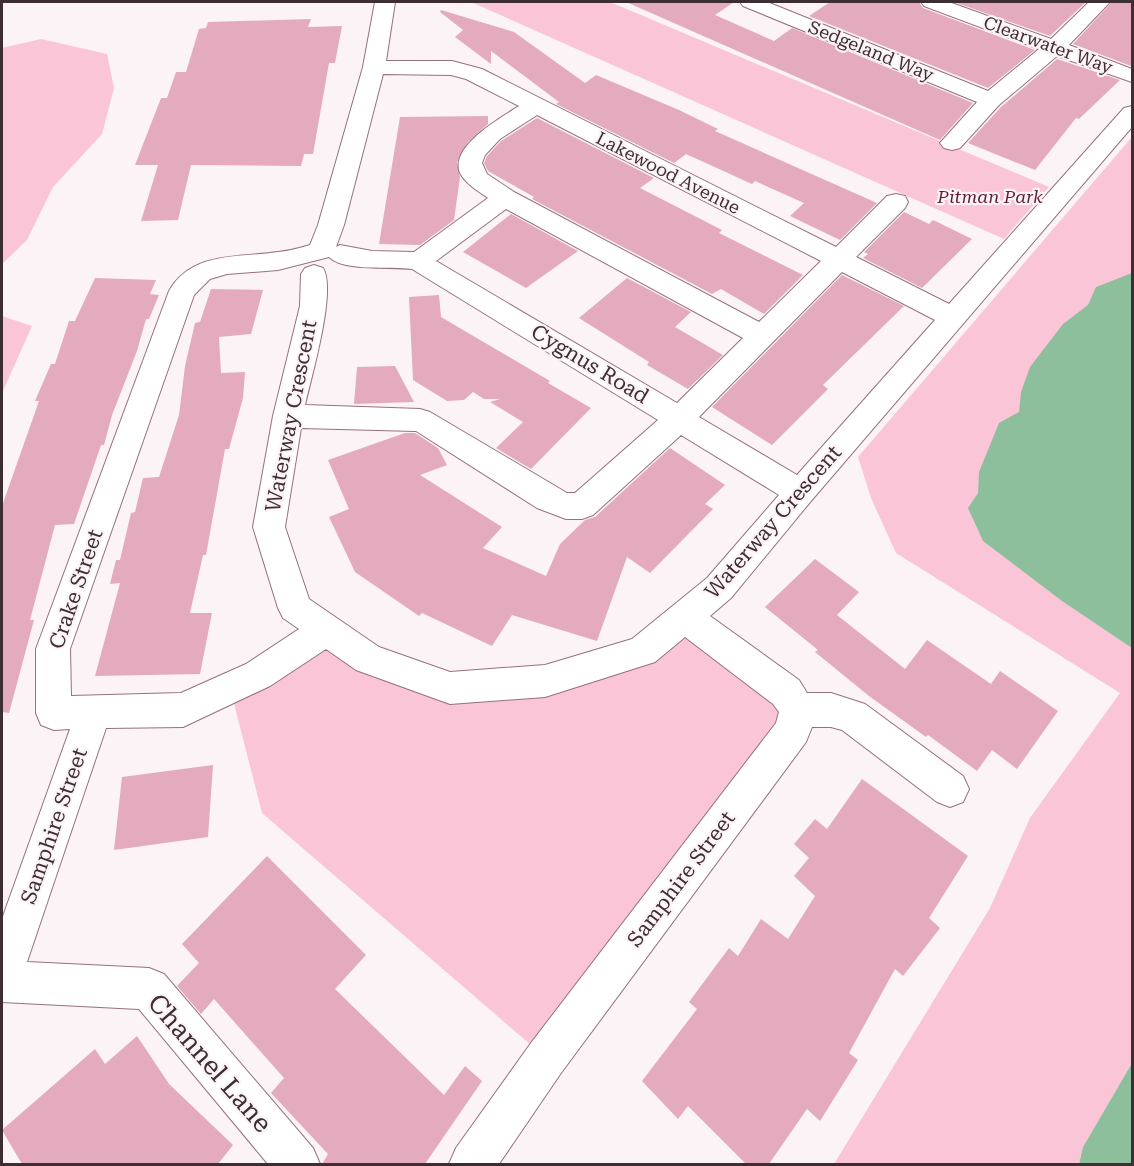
<svg xmlns="http://www.w3.org/2000/svg" width="1134" height="1166" font-family="'Roboto Serif',serif">
	<style>
		.green { fill: #f9c5d7 }
		.water { fill: #8dbf9c }
		.building { fill: #e4aabe }
		.lines { fill: none; stroke-linecap: round; stroke-linejoin: round }
		.minor-casing { stroke: #95717d; stroke-width: 2 }
		.minor { fill: #fff; fill-rule: evenodd }
		.labels { text-anchor: middle; stroke-width: 4.5; stroke-linejoin: round; paint-order: stroke }
		.far-street-label { font-size: 18px; fill: #3d2e33; stroke: #fcf3f6 }
		.far-park-label { font-size: 18px; font-style: italic; fill: #601c3b; stroke: #fcf3f6 }
		.street-label { font-size: 21px; fill: #3d2e33; stroke: #fcf3f6 }
		.near-street-label { font-size: 26px; fill: #3d2e33; stroke: #fcf3f6 }
	</style>
	<rect width="100%" height="100%" fill="#fcf3f6"/>
	<g class="green">
		<path d="M 471,2 L 610,2 L 1049,187 L 1004,239 Z"/>
		<path d="M 41,39 L 107,54 L 114,88 L 102,134 L 53,187 L 27,240 L 2,264 L 2,48 Z"/>
		<path d="M 1132,137 L 1132,1063 L 1083,1147 L 1079,1164 L 834,1164 L 990,908 L 1030,818 L 1120,693 L 896,553 L 871,498 L 858,457 Z"/>
		<path d="M 2,316 L 32,326 L 2,393 Z"/>
		<path d="M 685,617 L 797,710 L 546,1058 L 262,813 L 230,688 L 326,630 L 451,688 L 545,681 Z"/>
	</g>
	<g class="water">
		<path d="M 1132,273 L 1132,648 L 1062,601 L 983,541 L 968,508 L 978,493 L 979,472 L 999,423 L 1019,412 L 1021,392 L 1030,367 L 1063,324 L 1088,305 L 1096,287 Z"/>
		<path d="M 1132,1063 L 1132,1164 L 1079,1164 L 1083,1147 Z"/>
	</g>
	<g class="building">
		<path d="M 626,2 L 734,2 L 715,15 L 774,41 L 792,28 L 973,103 L 940,140 Z"/>
		<path d="M 830,2 L 919,2 L 923,8 L 1035,50 L 988,88 L 809,16 Z"/>
		<path d="M 954,2 L 1086,2 L 1050,36 Z"/>
		<path d="M 1112,2 L 1132,2 L 1131,66 L 1073,44 Z"/>
		<path d="M 441,10 L 514,32 L 585,83 L 596,75 L 679,110 L 718,129 L 715,131 L 877,203 L 840,240 L 790,216 L 804,203 L 755,181 L 752,184 L 686,154 L 674,163 L 556,104 L 559,102 L 491,51 L 491,64 L 455,37 L 463,30 L 440,12 Z"/>
		<path d="M 311,19 L 308,27 L 342,26 L 335,63 L 329,63 L 313,154 L 304,154 L 301,166 L 191,165 L 178,220 L 141,221 L 158,165 L 135,165 L 161,98 L 167,98 L 176,72 L 186,72 L 199,29 L 206,28 L 208,22 Z"/>
		<path d="M 1057,59 L 1120,80 L 1079,119 L 1076,118 L 1035,170 L 968,143 L 1001,107 Z"/>
		<path d="M 488,116 L 488,124 L 468,142 L 457,162 L 460,177 L 454,220 L 420,245 L 379,244 L 400,117 Z"/>
		<path d="M 537,118 L 654,178 L 640,188 L 722,230 L 719,233 L 803,275 L 764,314 L 721,289 L 712,294 L 532,199 L 534,197 L 488,171 L 484,163 L 487,156 L 501,141 Z"/>
		<path d="M 904,212 L 929,224 L 933,220 L 972,239 L 922,288 L 863,258 L 868,254 L 864,252 Z"/>
		<path d="M 511,214 L 578,251 L 526,288 L 463,252 Z"/>
		<path d="M 842,275 L 904,306 L 823,385 L 828,389 L 772,445 L 712,407 Z"/>
		<path d="M 95,278 L 156,280 L 150,294 L 159,295 L 149,319 L 146,319 L 137,351 L 112,415 L 104,445 L 101,445 L 74,524 L 55,525 L 30,620 L 34,620 L 9,713 L 2,712 L 2,506 L 39,401 L 35,401 L 51,364 L 55,364 L 69,321 L 75,321 Z"/>
		<path d="M 627,278 L 691,312 L 675,327 L 723,355 L 688,389 L 647,365 L 649,362 L 579,318 Z"/>
		<path d="M 211,289 L 263,290 L 251,334 L 219,337 L 221,373 L 245,372 L 243,398 L 229,449 L 225,449 L 206,555 L 203,555 L 190,613 L 212,613 L 200,674 L 95,676 L 120,583 L 110,584 L 116,560 L 120,560 L 131,513 L 135,512 L 143,478 L 159,477 L 179,415 L 185,366 L 195,323 L 200,322 Z"/>
		<path d="M 439,295 L 441,317 L 550,381 L 548,383 L 591,408 L 531,469 L 496,448 L 523,422 L 490,402 L 500,399 L 484,399 L 473,392 L 464,400 L 447,401 L 413,380 L 409,297 Z"/>
		<path d="M 395,366 L 414,402 L 354,404 L 357,367 Z"/>
		<path d="M 405,433 L 415,433 L 438,448 L 447,465 L 420,475 L 502,527 L 483,548 L 546,576 L 560,544 L 585,520 L 595,517 L 670,448 L 725,485 L 705,504 L 713,509 L 650,573 L 627,557 L 597,641 L 512,615 L 492,646 L 422,613 L 419,616 L 355,572 L 329,517 L 349,509 L 328,460 Z"/>
		<path d="M 815,559 L 859,592 L 837,615 L 905,669 L 927,640 L 991,684 L 1000,671 L 1058,711 L 1017,769 L 992,750 L 977,771 L 928,735 L 926,737 L 869,696 L 815,652 L 818,650 L 765,607 Z"/>
		<path d="M 213,765 L 208,837 L 114,850 L 122,777 Z"/>
		<path d="M 862,779 L 968,856 L 929,918 L 940,928 L 903,976 L 895,969 L 849,1053 L 858,1060 L 820,1121 L 807,1109 L 769,1164 L 746,1164 L 688,1106 L 678,1119 L 642,1081 L 697,1009 L 689,1002 L 729,948 L 738,956 L 761,919 L 788,939 L 815,896 L 794,876 L 809,858 L 794,844 L 815,819 L 827,829 Z"/>
		<path d="M 267,856 L 366,955 L 335,989 L 444,1095 L 465,1066 L 482,1081 L 425,1164 L 322,1164 L 328,1154 L 271,1093 L 284,1078 L 214,999 L 201,1014 L 177,986 L 199,963 L 182,944 Z"/>
		<path d="M 137,1036 L 169,1084 L 233,1145 L 218,1164 L 22,1164 L 2,1130 L 95,1049 L 105,1064 Z"/>
	</g>
	<g class="lines">
		<defs>
			<g id="minor">
				<path d="M 375,2 L 395,2 L 386,61 L 452,61 L 482,69 L 836,247 L 887,196 L 896,194 L 905,196 L 908,202 L 905,208 L 856,257 L 949,304 L 1124,108 L 1132,106 L 1132,127 L 811,501 L 731,598 L 710,616 L 799,680 L 807,693 L 831,693 L 865,704 L 963,776 L 969,789 L 963,802 L 950,807 L 937,802 L 842,730 L 831,727 L 812,727 L 806,742 L 561,1073 L 499,1164 L 449,1164 L 456,1148 L 531,1043 L 776,723 L 779,712 L 773,704 L 685,637 L 655,662 L 545,697 L 450,704 L 356,670 L 326,649 L 270,686 L 183,727 L 106,728 L 27,962 L 149,968 L 164,974 L 313,1148 L 320,1164 L 268,1164 L 139,1009 L 2,1002 L 2,919 L 70,729 L 54,730 L 41,725 L 36,713 L 36,649 L 169,291 C 192,251 239,258 278,252 C 289,251 300,248 310,245 L 318,225 L 363,67 ZM 383,74 L 451,75 L 466,79 L 519,106 C 502,117 449,146 460,173 C 466,184 478,191 488,198 L 414,252 L 372,251 L 340,245 L 336,247 L 344,225 ZM 537,115 L 821,261 L 759,322 L 514,192 L 487,174 L 482,163 L 485,155 L 500,139 ZM 506,209 L 743,338 L 677,403 L 436,261 ZM 329,257 C 344,272 391,266 412,269 L 658,420 L 575,493 L 567,493 L 430,412 L 420,409 L 305,405 C 311,378 337,290 323,268 L 314,265 L 305,268 L 301,274 L 300,306 L 273,416 L 253,527 L 278,608 L 283,618 L 299,629 L 246,664 L 181,693 L 71,696 L 70,649 L 194,295 L 210,279 L 227,274 L 278,270 ZM 842,272 L 935,320 L 797,475 L 699,417 ZM 301,428 L 416,431 L 537,508 L 566,519 L 582,519 L 593,515 L 681,435 L 779,495 L 707,578 L 632,639 L 545,665 L 450,672 L 379,647 L 309,599 L 285,527 Z"/>
				<path d="M 740,2 L 767,2 L 988,91 L 1039,49 L 924,6 L 921,2 L 949,2 L 1051,39 L 1089,2 L 1110,2 L 1069,45 L 1132,69 L 1132,82 L 1057,56 L 999,105 L 960,148 L 952,150 L 944,148 L 940,143 L 977,102 L 743,6 Z"/>
			</g>
		</defs>
		<use href="#minor" class="minor-casing"/>
		<use href="#minor" class="minor"/>
	</g>
	<g class="labels">
		<g class="far-street-label">
			<text transform="translate(1048 45) rotate(20)" y="6">Clearwater Way</text>
			<text transform="translate(871 51) rotate(22)" y="6">Sedgeland Way</text>
			<text transform="translate(668 173) rotate(27)" y="6">Lakewood Avenue</text>
		</g>
		<g class="far-park-label">
			<text x="990" y="203">Pitman Park</text>
		</g>
		<g class="street-label">
			<text transform="translate(590 364) rotate(31)" y="7">Cygnus Road</text>
			<text transform="translate(291 416) rotate(-79)" y="7">Waterway Crescent</text>
			<text transform="translate(773 522) rotate(-49)" y="7">Waterway Crescent</text>
			<text transform="translate(76 589) rotate(-71)" y="7">Crake Street</text>
			<text transform="translate(54 826) rotate(-71)" y="7">Samphire Street</text>
			<text transform="translate(681 879) rotate(-53)" y="7">Samphire Street</text>
		</g>
		<g class="near-street-label">
			<text transform="translate(210 1063) rotate(49)" y="9">Channel Lane</text>
		</g>
	</g>
	<rect width="1134" height="1166" fill="none" stroke="#3d2e33" stroke-width="6"/>
</svg>
